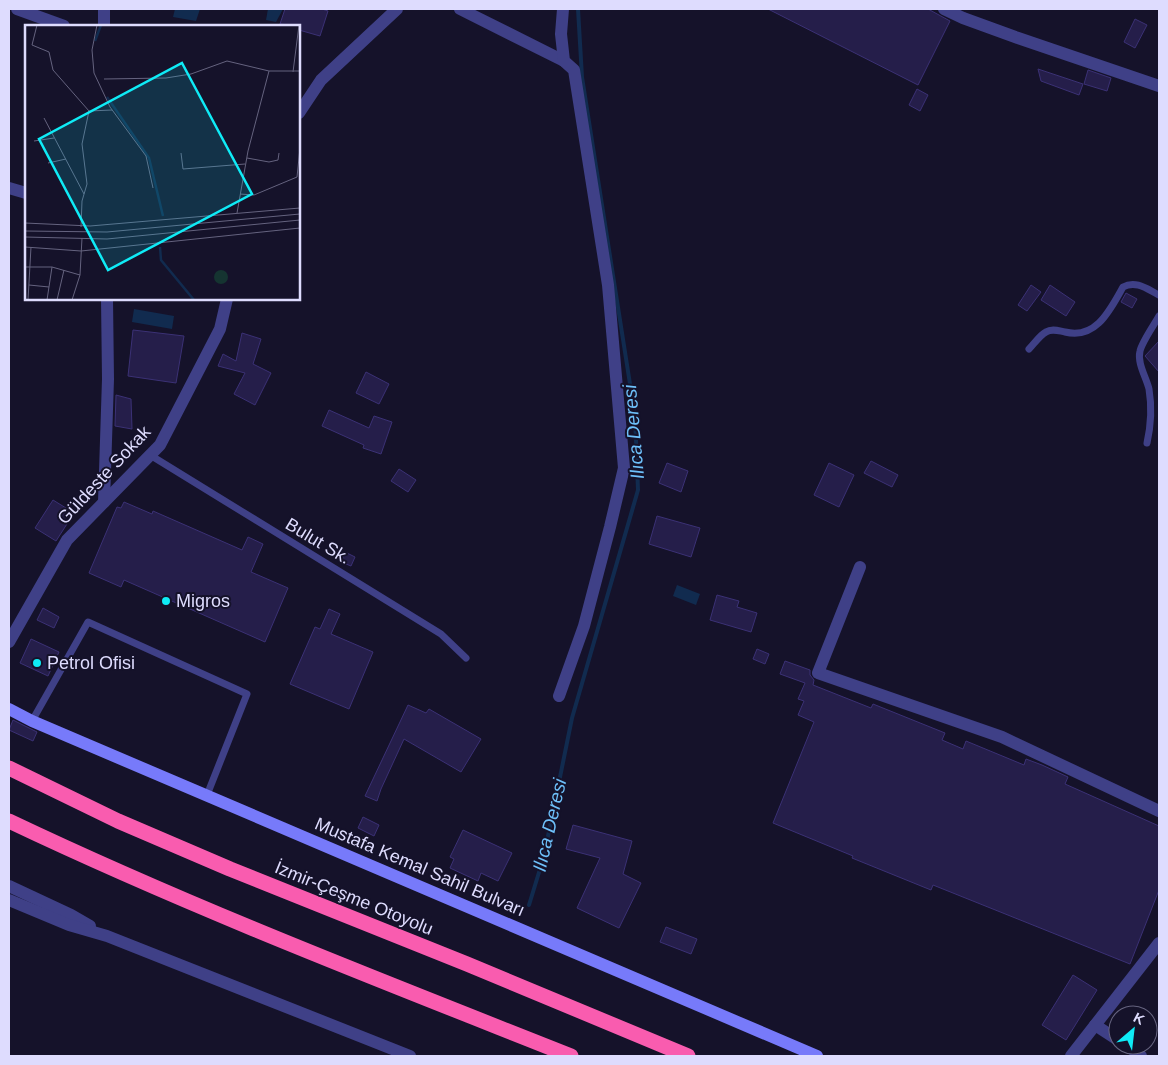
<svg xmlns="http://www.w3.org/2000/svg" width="1168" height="1065" font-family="Helvetica,sans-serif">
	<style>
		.water { fill: #112b4f }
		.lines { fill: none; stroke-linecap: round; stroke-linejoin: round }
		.stream { stroke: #112b4f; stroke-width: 4 }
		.building { fill: #251e4a; stroke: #3b3175 }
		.service { stroke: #3f4087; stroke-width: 7 }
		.minor { stroke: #3f4087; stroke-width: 12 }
		.tertiary { stroke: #3f4087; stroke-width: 12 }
		.secondary { stroke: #777afa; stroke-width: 12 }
		.motorway { stroke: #f95caf; stroke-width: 15 }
		.poi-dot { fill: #0febf6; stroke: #15122a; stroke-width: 2 }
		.labels { text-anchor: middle; stroke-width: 4; stroke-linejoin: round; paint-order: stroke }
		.street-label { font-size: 18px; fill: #dedcfe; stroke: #15122a }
		.poi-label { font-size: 18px; fill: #dedcfe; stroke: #15122a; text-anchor: start }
		.water-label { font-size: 19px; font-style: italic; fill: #6ec0fa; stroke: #15122a }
		.inset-river { fill: none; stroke: #112b4f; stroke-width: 2.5 }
		.inset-road { fill: none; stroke: #65637f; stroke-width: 1 }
		.view { fill: #0febf6; fill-opacity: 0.15; stroke: #0febf6; stroke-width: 2.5 }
		.inset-edge { fill: none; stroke: #dedcfe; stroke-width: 2.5 }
	</style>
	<rect width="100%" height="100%" fill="#15122a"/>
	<g class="water">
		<path d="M 175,9 L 200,9 L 196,21 L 173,17 Z"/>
		<path d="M 268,9 L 283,9 L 276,22 L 266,20 Z"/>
		<path d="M 134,309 L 174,316 L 172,329 L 132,322 Z"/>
		<path d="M 677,585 L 700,594 L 696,605 L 673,596 Z"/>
	</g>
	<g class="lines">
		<path class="stream" d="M 529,905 L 544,856 L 572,718 L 638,490 L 635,416 L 582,77 L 578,9"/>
	</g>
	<g class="building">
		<path d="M 285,9 L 322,9 L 328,11 L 320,36 L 299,30 L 299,26 L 280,24 Z"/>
		<path d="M 768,9 L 928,9 L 950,21 L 918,85 Z"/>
		<path d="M 1135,19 L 1147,25 L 1135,48 L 1124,42 Z"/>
		<path d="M 1038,69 L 1083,84 L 1079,95 L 1041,81 Z"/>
		<path d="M 1088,70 L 1111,78 L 1107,91 L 1084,84 Z"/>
		<path d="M 917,89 L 928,95 L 920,111 L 909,105 Z"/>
		<path d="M 1031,285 L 1041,292 L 1027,311 L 1018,305 Z"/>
		<path d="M 1050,285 L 1075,302 L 1066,316 L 1041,300 Z"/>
		<path d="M 1126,293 L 1137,299 L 1132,308 L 1121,302 Z"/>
		<path d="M 133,330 L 184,336 L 176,383 L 128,376 Z"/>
		<path d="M 242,333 L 261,339 L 253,364 L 271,373 L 255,405 L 234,394 L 245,373 L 218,366 L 223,354 L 236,361 Z"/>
		<path d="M 1159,341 L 1159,372 L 1145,356 Z"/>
		<path d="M 366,372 L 389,384 L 379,404 L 356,393 Z"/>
		<path d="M 116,395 L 131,399 L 132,429 L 115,426 Z"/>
		<path d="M 329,410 L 369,428 L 374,416 L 392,422 L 381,454 L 363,448 L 364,445 L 322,426 Z"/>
		<path d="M 871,461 L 898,475 L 892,487 L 864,473 Z"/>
		<path d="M 667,463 L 688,471 L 681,492 L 659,483 Z"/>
		<path d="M 829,463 L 854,475 L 839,507 L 814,495 Z"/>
		<path d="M 399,469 L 416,480 L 408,492 L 391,481 Z"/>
		<path d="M 53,500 L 74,513 L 56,541 L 35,528 Z"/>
		<path d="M 124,502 L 152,514 L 153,511 L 242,550 L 248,537 L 263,544 L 251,572 L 288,588 L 265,642 L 124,580 L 121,587 L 89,573 L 117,507 L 121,508 Z"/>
		<path d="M 657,516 L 700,528 L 691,557 L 649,544 Z"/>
		<path d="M 345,552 L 355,557 L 351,566 L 341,562 Z"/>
		<path d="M 717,595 L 739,601 L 737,607 L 757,613 L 751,632 L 710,620 Z"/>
		<path d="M 43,608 L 59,617 L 54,628 L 37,620 Z"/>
		<path d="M 329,609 L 340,614 L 331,634 L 373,652 L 349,709 L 290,684 L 315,627 L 320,629 Z"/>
		<path d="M 31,639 L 59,652 L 48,676 L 20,663 Z"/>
		<path d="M 757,649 L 769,654 L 765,664 L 753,659 Z"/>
		<path d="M 785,661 L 810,670 L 810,675 L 814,680 L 813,685 L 871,708 L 873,704 L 945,733 L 942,740 L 963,749 L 966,741 L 1024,765 L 1026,759 L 1042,765 L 1068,777 L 1065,784 L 1159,826 L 1159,890 L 1130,964 L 933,885 L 931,890 L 852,858 L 853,856 L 773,823 L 814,722 L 798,715 L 804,701 L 798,699 L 805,683 L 780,674 Z"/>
		<path d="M 408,705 L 426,713 L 429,709 L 481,739 L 461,772 L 404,739 L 381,789 L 377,801 L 365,796 Z"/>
		<path d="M 13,720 L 37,732 L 33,741 L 9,730 Z"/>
		<path d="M 363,817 L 379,825 L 374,836 L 358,828 Z"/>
		<path d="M 573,825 L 632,841 L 623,874 L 641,883 L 619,928 L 577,908 L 600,858 L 566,849 Z"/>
		<path d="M 463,830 L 512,853 L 498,881 L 481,873 L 478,881 L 450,868 L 454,859 L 450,857 Z"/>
		<path d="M 666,927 L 697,939 L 691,954 L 660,942 Z"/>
		<path d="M 1073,975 L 1097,990 L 1066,1040 L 1042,1025 Z"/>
	</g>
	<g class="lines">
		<g class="service">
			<path d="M 1029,349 C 1034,344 1040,335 1046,332 C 1052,328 1059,331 1065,332 C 1096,340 1110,310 1123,287 C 1136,280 1147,289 1159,295"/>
			<path d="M 1147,443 C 1151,425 1152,407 1149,389 C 1146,377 1137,363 1140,351 C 1142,342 1154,325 1159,316"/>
			<path d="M 150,455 L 441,634 L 466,658"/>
			<path d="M 32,721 L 88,622 L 247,694 L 207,795"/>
		</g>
		<g class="minor">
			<path d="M 17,9 L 64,26"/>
			<path d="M 104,9 L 104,26"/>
			<path d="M 460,9 L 564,61"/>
			<path d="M 944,9 L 963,18 L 1018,38 L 1159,86"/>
			<path d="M 9,188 L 26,193"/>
			<path d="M 104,502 L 108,379 L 107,299"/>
			<path d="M 860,567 L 818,673 L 1002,737 L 1159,811"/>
			<path d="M 559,696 L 584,626 L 610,527 L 624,468 L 608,285 L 574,70 L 564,61 L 561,34 L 563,9"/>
			<path d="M 1095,1025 L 1118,1040"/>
			<path d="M 1127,1045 L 1141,1056"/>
			<path d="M 1071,1056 L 1159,943"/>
		</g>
		<g class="tertiary">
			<path d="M 299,113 L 321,80 L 397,9"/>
			<path d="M 9,642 L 67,540 L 160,445 L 220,329 L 227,299"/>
			<path d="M 9,886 L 71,915 L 90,926"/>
			<path d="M 9,900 L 69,925 L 107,936 L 410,1056"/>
		</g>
		<path class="secondary" d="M 9,709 L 32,721 L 817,1056"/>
		<g class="motorway">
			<path d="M 9,768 L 118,821 L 230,869 L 467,964 L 688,1056"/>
			<path d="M 9,821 C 192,908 382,981 571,1056"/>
		</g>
	</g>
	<g class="poi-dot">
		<circle cx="166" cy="601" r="5"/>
		<circle cx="37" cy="663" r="5"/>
	</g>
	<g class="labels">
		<g class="street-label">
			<text transform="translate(104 475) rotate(-47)" y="6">Güldeste Sokak</text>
			<text transform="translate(318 541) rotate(31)" y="6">Bulut Sk.</text>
			<text transform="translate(420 867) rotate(23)" y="6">Mustafa Kemal Sahil Bulvarı</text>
			<text transform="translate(354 898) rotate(22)" y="6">İzmir-Çeşme Otoyolu</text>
		</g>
		<g class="poi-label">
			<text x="176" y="607">Migros</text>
			<text x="47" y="669">Petrol Ofisi</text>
		</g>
		<g class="water-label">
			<text transform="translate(633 432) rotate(-95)" y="7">Ilıca Deresi</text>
			<text transform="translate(549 825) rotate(-77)" y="7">Ilıca Deresi</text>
		</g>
	</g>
	<g transform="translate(25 25)">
		<rect width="275" height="275" fill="#15122a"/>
		<path d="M189 252a7 7 0 1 1 14 0a7 7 0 1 1-14 0Z" fill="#153431"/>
		<path class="inset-river" d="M 70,16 L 76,0M 82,72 L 124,133 L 138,191M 135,222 L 136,235 L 169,275"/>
		<path class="inset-road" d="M 12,0 L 7,20 L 24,27 L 28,45 L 64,86 L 57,119 L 62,159 L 57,176 L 56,202M 72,0 L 67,25 L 69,48 L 85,82 L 121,131 L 128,163M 268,47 L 274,0M 79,54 L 141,53 L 166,49 L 202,36 L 244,46 L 275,46M 64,86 L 87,85M 19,93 L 59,169M 9,116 L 29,113M 156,128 L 158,144 L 220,139M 222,133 L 244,137 L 253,135 L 254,128M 23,138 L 41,134M 215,169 L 229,170 L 272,152 L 275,123M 212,188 L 223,126 L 244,46M 0,198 L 65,201 L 275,183M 0,206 L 82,207 L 275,189M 0,212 L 82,214 L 275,195M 0,222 L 56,226 L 275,203M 0,242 L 27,242 L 55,250M 4,260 L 24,262M 3,275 L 6,222M 22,275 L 27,242M 32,275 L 39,245M 47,275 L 55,250 L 57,213"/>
		<path class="view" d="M 157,38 L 227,169 L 83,245 L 14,114 Z"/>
		<rect width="275" height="275" class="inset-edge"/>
	</g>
	<rect width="1168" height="1065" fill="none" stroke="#dedcfe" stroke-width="20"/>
	<g transform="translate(1133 1030) rotate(28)"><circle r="24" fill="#15122a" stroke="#65637f"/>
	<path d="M0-4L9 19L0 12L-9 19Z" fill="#0febf6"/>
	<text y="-8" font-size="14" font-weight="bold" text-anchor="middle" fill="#dedcfe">K</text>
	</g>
</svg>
